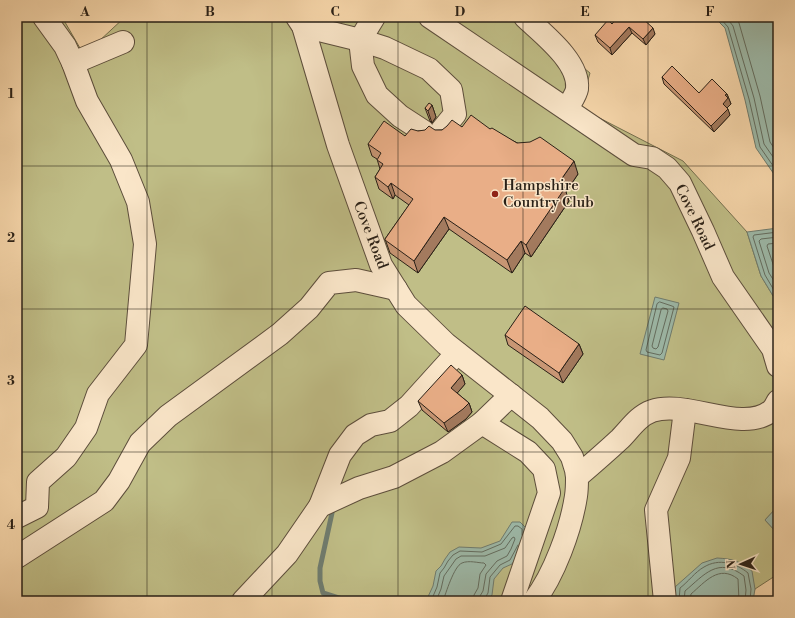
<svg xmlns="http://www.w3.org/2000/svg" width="795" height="618" font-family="'Libre Bodoni',serif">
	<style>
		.grass { fill: #c0be87; stroke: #746f4f }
		.water { fill: #9dbaaa; stroke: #6f7c6f }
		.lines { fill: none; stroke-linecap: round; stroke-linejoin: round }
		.shore { stroke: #636d60; stroke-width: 1 }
		.stream { stroke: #6f7c6f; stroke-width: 5 }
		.minor-casing { stroke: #5d4e3c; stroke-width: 24 }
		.minor { stroke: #fae6c9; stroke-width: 22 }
		.wall { fill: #c89674; stroke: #292017 }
		.shaded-wall { fill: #a37a5e; stroke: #292017 }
		.building { fill: #e9ae87; stroke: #292017 }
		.grid { fill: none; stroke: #292017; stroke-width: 1; stroke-opacity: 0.55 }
		.poi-dot { fill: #8f2418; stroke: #fae6c9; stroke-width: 1.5 }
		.labels { text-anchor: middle; stroke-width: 3; stroke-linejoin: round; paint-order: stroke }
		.poi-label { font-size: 15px; fill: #292017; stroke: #fae6c9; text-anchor: start }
		.street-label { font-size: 15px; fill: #292017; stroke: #fae6c9 }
		.neatline { fill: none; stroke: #292017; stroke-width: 1.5 }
		.grid-label { font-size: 13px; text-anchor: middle; font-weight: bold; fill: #292017 }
	</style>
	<rect width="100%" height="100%" fill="#f8d8ac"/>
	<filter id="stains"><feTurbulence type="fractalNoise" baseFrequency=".005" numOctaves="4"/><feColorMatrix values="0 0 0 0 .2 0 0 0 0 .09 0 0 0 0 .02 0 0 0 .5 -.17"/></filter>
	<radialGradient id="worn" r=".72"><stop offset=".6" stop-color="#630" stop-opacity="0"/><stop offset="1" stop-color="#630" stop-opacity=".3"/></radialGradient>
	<path class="grass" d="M 17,17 L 62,17 L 84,55 L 125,17 L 521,17 L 590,73 L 580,108 L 683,161 L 747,232 L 761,276 L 778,304 L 778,506 L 765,520 L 778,534 L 778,574 L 755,589 L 748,601 L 17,601 Z"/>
	<g class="water">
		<path d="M 714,17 L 778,17 L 778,180 L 756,148 L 745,100 L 725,28 Z"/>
		<path d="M 778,228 L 778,304 L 761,276 L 747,232 Z"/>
		<path d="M 655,297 L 679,303 L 664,360 L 640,354 Z"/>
		<path d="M 778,506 L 778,534 L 765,520 Z"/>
		<path d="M 512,522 L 520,522 L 526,528 L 519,553 L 512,564 L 503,568 L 494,579 L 492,595 L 487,601 L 426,601 L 433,586 L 436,571 L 441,566 L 445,559 L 450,552 L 459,547 L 481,548 L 500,541 Z"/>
		<path d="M 717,558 C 734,559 739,561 752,571 L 755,589 L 753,601 L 675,601 L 675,587 L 702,563 Z"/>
	</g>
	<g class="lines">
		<g class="shore">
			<path d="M 719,17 L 728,27 L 749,99 L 760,147 L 778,173"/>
			<path d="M 726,17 L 733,26 L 754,98 L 764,144 L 778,164"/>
			<path d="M 735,17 L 739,23 L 760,96 L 770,142 L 778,154"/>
			<path d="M 778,232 L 754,235 L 753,237 L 765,275 L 778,297"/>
			<path d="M 778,237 L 761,239 L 759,241 L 769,273 L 778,287"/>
			<path d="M 778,243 L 768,244 L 767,246 L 775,270 L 778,275"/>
			<path d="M 660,302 L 672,306 L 674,307 L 662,353 L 660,355 L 647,352 L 646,350 L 657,304 Z"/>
			<path d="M 663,308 L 667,309 L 668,311 L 658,347 L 656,349 L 653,348 L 652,346 L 661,310 Z"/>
			<path d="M 431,601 L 437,587 L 440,573 L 444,568 L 448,561 L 453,555 L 460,551 L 482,552 L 501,544 L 515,526 L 518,526 L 522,529 L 522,535"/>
			<path d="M 436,601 L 441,589 L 444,576 L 456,559 L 461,556 L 485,556 L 505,548 L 512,538 L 514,537 L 515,539 L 511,549 L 507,556 L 497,561 L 486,574 L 483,591 L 480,596 L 479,601"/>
			<path d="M 443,601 C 446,593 454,566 462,563 C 469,560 478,563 484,563 L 486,565 L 480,574 L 478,588 L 474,595 L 473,601"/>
			<path d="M 484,601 L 485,598 L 488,593 L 490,577 L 500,565 L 510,560 L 518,545"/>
			<path d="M 679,601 L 680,588 C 688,582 695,572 704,567 C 719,558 736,563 748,573 L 751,589 L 750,601"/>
			<path d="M 684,601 L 685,591 C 704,575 718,556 744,576 L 746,590 L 745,601"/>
			<path d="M 690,601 L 691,594 C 705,582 719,564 738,579 L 739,601"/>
		</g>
		<path class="stream" d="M 332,513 L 320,568 L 320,581 L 323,593 L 348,601"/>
		<defs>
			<g id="minor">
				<path d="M 44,17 L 65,46 L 73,63"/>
				<path d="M 297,17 L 303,26 L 338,145 L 381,265 L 406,305 L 446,344 L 540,418 L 562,441 L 572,457 L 576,470 L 577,477"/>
				<path d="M 374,17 L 360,40 L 363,66 L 377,95 L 400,116 L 423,131"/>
				<path d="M 430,17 L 634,155 L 652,158 L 667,168 L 680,183 L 703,231 L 723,277 L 773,349 L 778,366"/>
				<path d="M 525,17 C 543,34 580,62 577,89 C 576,95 570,103 567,109"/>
				<path d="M 303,26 L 360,40 L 385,48 L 429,69 L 451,90 L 455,114 L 442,130"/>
				<path d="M 482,423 L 528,452 L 544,469 L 549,493 L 512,601"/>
				<path d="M 320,506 L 340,455 L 355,435 L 371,425 L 390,421 L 409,406 L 457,353"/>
				<path d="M 17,517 L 37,507 L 38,482 L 66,457 L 86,428 L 98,394 L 136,345 L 145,244 L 138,202 L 121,160 L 87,101 L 73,63 L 123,42"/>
				<path d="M 17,557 L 104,501 L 119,481 L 140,443 L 168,416 L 280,334 L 309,308 L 329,283 L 356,280 L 396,289"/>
				<path d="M 243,601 L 287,554 L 320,506 L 359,488 L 394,477 L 442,452 L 482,423 L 511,395"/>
				<path d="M 534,601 C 554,575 571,529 576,496 C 577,490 577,483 577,477 C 591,465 606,452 620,439 C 630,429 638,416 652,411 C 686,399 742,434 771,411 C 774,409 776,404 778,401"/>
				<path d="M 665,601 L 656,510 L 679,458 L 685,410"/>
			</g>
		</defs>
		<use href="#minor" class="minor-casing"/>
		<use href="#minor" class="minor"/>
	</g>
	<g class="wall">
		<path d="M 644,20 L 655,34 L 646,45 L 632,33 L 612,55 L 598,42 L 595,35 L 612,24 Z"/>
		<path d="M 662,77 L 699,93 L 727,94 L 731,104 L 727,108 L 730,115 L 714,132 L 664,84 Z"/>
		<path d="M 432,105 L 436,117 L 432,123 L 430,121 L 425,108 Z"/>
		<path d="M 462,127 L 490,129 L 578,174 L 566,192 L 569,201 L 531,257 L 525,253 L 512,273 L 449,229 L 418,273 L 390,253 L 385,239 L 409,205 L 395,195 L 393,199 L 379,189 L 375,177 L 380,169 L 377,159 L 372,156 L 368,144 L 405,136 L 418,131 L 442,130 Z"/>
		<path d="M 505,335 L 579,344 L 583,354 L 563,383 L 508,345 Z"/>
		<path d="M 462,375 L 465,384 L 457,393 L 469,403 L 472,412 L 466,419 L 448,432 L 422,410 L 418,401 Z"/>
	</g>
	<g class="shaded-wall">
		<path d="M 640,17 L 647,17 L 642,23 Z"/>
		<path d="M 629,27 L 632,33 L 612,55 L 610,48 Z"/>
		<path d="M 653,28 L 655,34 L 646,45 L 643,39 Z"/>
		<path d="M 727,94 L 731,104 L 725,110 L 723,104 L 725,95 Z"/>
		<path d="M 432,105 L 436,117 L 432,123 L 428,111 Z"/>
		<path d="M 728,109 L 730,115 L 714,132 L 711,126 Z"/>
		<path d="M 574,161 L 578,174 L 566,192 L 569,201 L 531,257 L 526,245 L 558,184 Z"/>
		<path d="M 391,183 L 395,195 L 393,199 L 388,187 Z"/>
		<path d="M 444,217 L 449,229 L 418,273 L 414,261 Z"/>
		<path d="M 521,241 L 525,253 L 512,273 L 507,260 Z"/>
		<path d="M 579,344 L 583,354 L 563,383 L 559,373 Z"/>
		<path d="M 462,375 L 465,384 L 454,397 L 451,388 Z"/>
		<path d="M 469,403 L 472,412 L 466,419 L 448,432 L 444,423 Z"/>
	</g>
	<g class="building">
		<path d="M 618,17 L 641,17 L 653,28 L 643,39 L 629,27 L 610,48 L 595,35 L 608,20 L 612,24 Z"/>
		<path d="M 672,66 L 699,93 L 712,79 L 727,94 L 725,95 L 728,98 L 723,104 L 728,109 L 711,126 L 662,77 Z"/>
		<path d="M 429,103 L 432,105 L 428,111 L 425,108 Z"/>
		<path d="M 471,115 L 490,129 L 492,128 L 517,143 L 530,142 L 540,137 L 574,161 L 558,184 L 565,188 L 526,245 L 521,241 L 507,260 L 444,217 L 414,261 L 385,240 L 385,239 L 413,199 L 391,183 L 388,187 L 375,177 L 383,164 L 377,160 L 381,153 L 368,144 L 384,121 L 405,136 L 411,129 L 418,131 L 425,130 L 429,126 L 435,130 L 442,130 L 447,126 L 452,120 L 462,127 Z"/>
		<path d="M 525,306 L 579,344 L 559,373 L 505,335 Z"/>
		<path d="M 451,365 L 462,375 L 451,388 L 469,403 L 463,409 L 444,423 L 418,401 Z"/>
	</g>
	<path class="grid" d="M 147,17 L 147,601M 272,17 L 272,601M 398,17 L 398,601M 523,17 L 523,601M 648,17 L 648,601M 17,166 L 778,166M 17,309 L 778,309M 17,452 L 778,452"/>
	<circle class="poi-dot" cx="495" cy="194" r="4"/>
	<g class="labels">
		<g class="poi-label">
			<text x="503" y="190">Hampshire<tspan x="503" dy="17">Country Club</tspan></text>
		</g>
		<g class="street-label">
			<text transform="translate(695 217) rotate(64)" y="5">Cove Road</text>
			<text transform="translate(371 235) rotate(69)" y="5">Cove Road</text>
		</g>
	</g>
	<rect width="795" height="618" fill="none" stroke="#f8d8ac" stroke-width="44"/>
	<g transform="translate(741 564) rotate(267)" stroke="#fae6c9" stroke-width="3" paint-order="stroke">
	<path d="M0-3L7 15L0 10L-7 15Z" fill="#292017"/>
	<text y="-6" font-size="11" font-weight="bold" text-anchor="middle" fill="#292017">N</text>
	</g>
	<rect x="22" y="22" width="751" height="574" class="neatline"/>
	<g class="grid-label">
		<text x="85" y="16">A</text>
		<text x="210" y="16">B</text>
		<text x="335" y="16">C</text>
		<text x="460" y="16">D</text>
		<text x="585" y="16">E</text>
		<text x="710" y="16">F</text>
		<text x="11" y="98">1</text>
		<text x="11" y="242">2</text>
		<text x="11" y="385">3</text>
		<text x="11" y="529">4</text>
	</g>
	<rect width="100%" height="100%" filter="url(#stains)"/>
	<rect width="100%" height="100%" fill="url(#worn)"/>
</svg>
